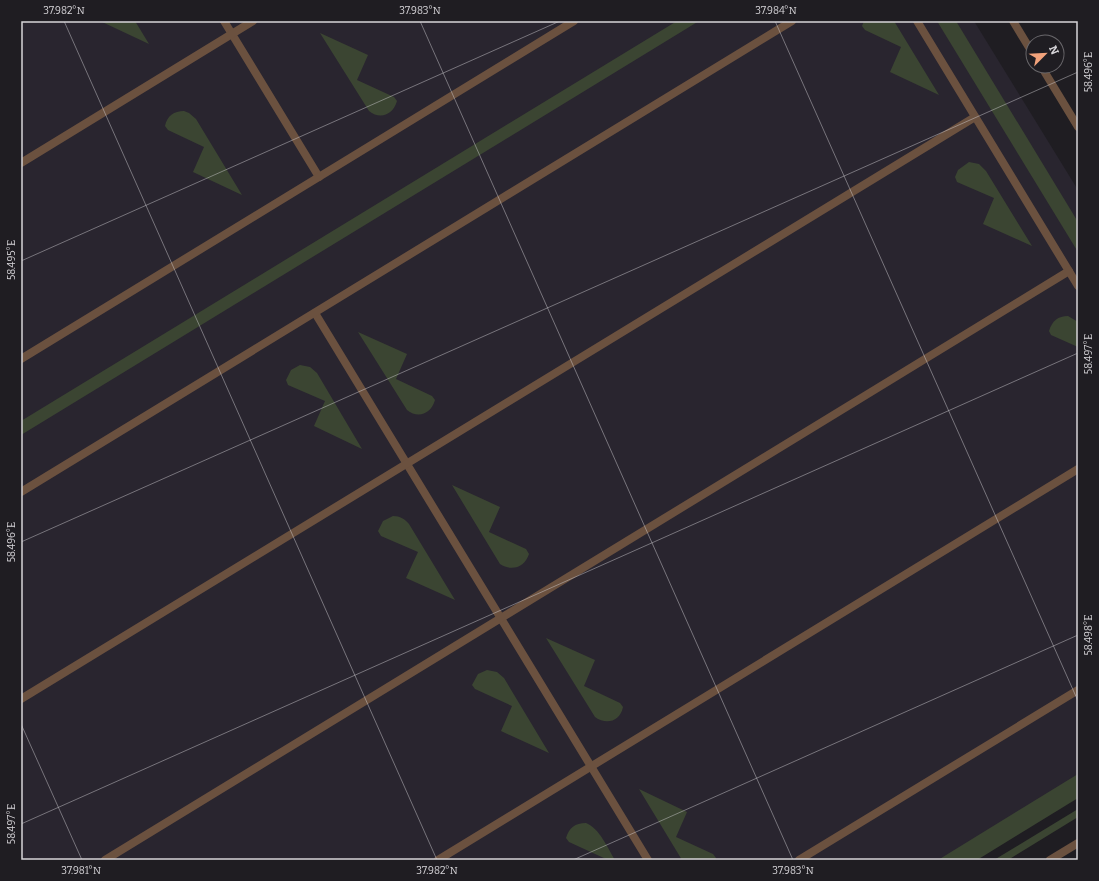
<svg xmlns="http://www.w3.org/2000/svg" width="1099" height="881" font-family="Bitter,serif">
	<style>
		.built { fill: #29252f }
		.green { fill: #3b4532 }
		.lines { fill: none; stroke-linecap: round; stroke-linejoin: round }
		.service { stroke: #6b513f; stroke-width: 8 }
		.ticks { fill: none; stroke: #d7d5d9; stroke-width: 1; stroke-opacity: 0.45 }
		.neatline { fill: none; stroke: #d7d5d9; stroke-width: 1.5 }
		.ticks-label { font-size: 10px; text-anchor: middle; fill: #d7d5d9 }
	</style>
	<rect width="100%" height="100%" fill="#1f1d22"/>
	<path class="built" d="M 21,21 L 974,21 L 1078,190 L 1078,777 L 945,860 L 21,860 Z"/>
	<g class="green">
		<path d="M 100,21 L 135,21 L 149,44 Z"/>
		<path d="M 677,21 L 699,21 L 21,435 L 21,421 Z"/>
		<path d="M 864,21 L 894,21 L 939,95 L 890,72 L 901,47 L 865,30 L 862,26 Z"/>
		<path d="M 937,21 L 956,21 L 1078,222 L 1078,252 Z"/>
		<path d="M 320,33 L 368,55 L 357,80 L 394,97 L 397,101 C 393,115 380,120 369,111 Z"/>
		<path d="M 184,111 L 189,113 L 196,119 L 242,195 L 193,172 L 204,147 L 168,130 L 165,126 C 167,116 174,111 184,111 Z"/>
		<path d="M 969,162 L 979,164 L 986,171 L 1032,246 L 983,224 L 994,198 L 957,182 L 955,177 L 958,170 Z"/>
		<path d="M 1068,316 L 1078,322 L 1078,347 L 1051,335 L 1049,331 C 1052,321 1058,316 1068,316 Z"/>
		<path d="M 358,332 L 407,354 L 396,379 L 432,396 L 435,400 C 431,414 418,419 407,410 Z"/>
		<path d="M 300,365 L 310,367 L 317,373 L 362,449 L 314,426 L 325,401 L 288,385 L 286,380 L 291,370 Z"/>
		<path d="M 452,485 L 500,507 L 489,532 L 526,549 L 529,554 C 525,567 512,572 500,564 Z"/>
		<path d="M 393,516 C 400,516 405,519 409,524 L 455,600 L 406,578 L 418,552 L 381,536 L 378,531 L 383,521 Z"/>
		<path d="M 546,638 L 595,660 L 584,686 L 620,703 L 623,707 C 620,722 606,725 595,717 Z"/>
		<path d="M 487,670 L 497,672 L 504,678 L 549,753 L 501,731 L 512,706 L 475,689 L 472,685 L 478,674 Z"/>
		<path d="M 1078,774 L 1078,798 L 977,860 L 938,860 Z"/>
		<path d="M 639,789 L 687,812 L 676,837 L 713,854 L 716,858 L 715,860 L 682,860 Z"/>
		<path d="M 1078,809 L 1078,817 L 1008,860 L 994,860 Z"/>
		<path d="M 586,823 C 600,829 607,847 615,860 L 605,860 L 606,859 L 569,842 L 566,838 C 569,828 575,823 586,823 Z"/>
	</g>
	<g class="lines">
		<g class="service">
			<path d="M 224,21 L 319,177"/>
			<path d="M 917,21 L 1078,286"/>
			<path d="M 1013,21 L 1033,54"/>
			<path d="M 1041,66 L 1078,127"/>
			<path d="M 21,163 L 253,21"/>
			<path d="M 315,313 L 648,860"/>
			<path d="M 21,359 L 574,21"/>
			<path d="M 21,492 L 792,21"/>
			<path d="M 21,699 L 975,117"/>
			<path d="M 105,860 L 1069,271"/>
			<path d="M 438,860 L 1078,469"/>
			<path d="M 799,860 L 1078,690"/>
			<path d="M 1050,860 L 1078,843"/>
		</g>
	</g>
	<path class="ticks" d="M 64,21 L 437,860M 420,21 L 793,860M 775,21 L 1078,701M 21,261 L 560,21M 21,542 L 1078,72M 21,724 L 82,860M 21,824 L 1078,353M 573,860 L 1078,635"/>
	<rect width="1099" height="881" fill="none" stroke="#1f1d22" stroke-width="44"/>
	<g transform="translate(1045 54) rotate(66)"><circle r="19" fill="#1f1d22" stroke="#69676b"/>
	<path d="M0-3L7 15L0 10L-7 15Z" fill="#f1a27b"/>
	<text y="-6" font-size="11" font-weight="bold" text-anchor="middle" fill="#d7d5d9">N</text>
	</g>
	<rect x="22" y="22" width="1055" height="837" class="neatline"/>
	<g class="ticks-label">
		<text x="64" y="14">37.982°N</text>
		<text x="420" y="14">37.983°N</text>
		<text x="776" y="14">37.984°N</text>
		<text transform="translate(1088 72) rotate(-90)" y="4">58.496°E</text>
		<text transform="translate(11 260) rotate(-90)" y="4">58.495°E</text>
		<text transform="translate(1088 354) rotate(-90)" y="4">58.497°E</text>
		<text transform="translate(11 542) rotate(-90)" y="4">58.496°E</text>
		<text transform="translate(1088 635) rotate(-90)" y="4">58.498°E</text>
		<text transform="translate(11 824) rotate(-90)" y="4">58.497°E</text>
		<text x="81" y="874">37.981°N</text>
		<text x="437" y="874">37.982°N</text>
		<text x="793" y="874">37.983°N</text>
	</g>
</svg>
